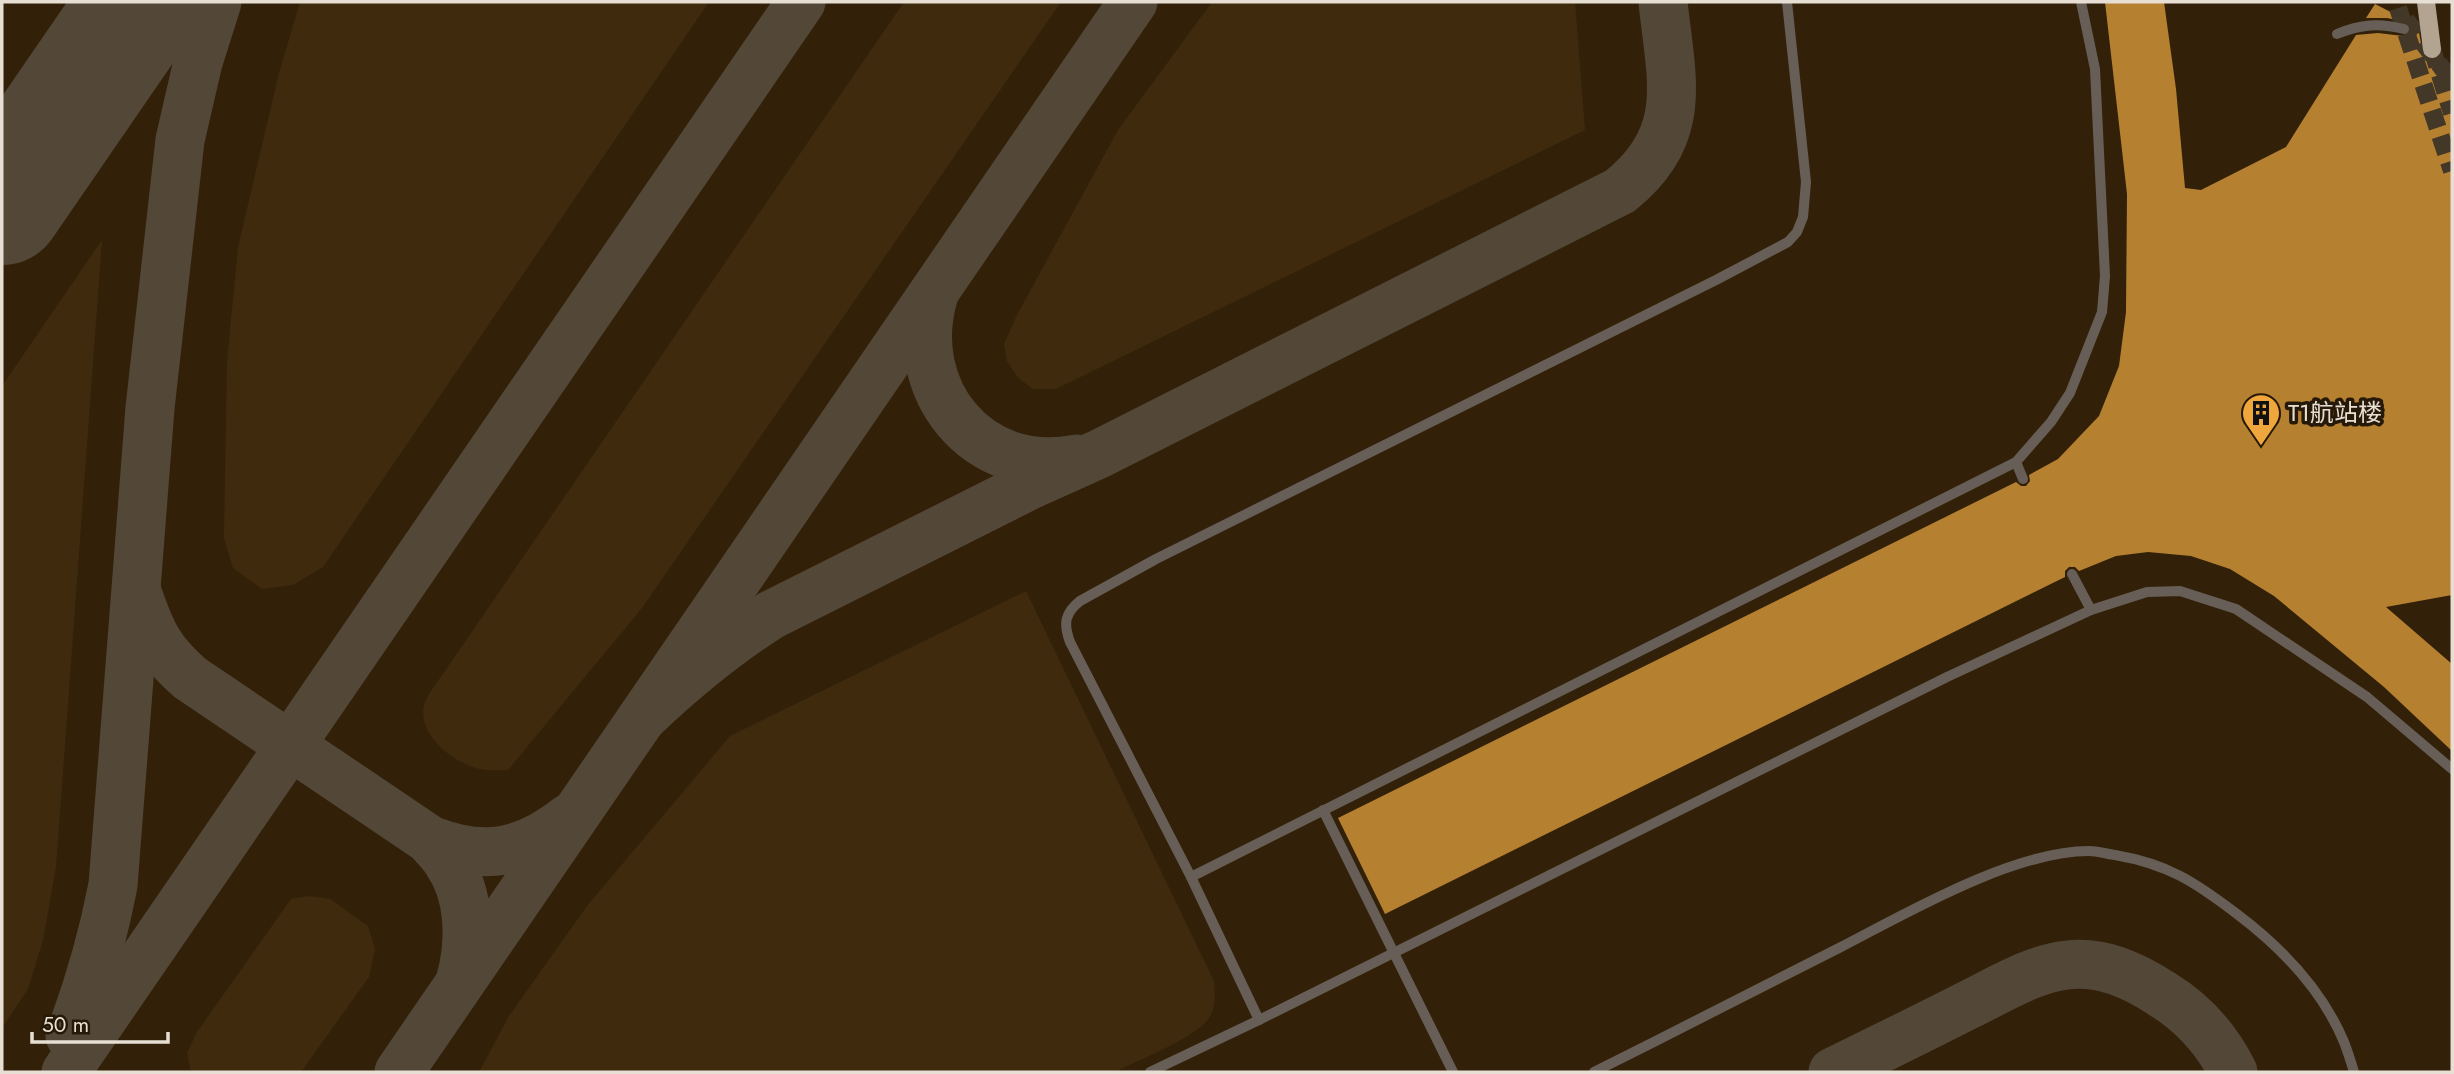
<svg xmlns="http://www.w3.org/2000/svg" width="2454" height="1074" font-family="Jost,'Noto Sans SC',sans-serif">
	<style>
		.built { fill: #322108 }
		.green { fill: #3f2a0e }
		.lines { fill: none; stroke-linecap: round; stroke-linejoin: round }
		.taxiway { stroke: #534738; stroke-width: 49 }
		.runway { stroke: #534738; stroke-width: 122 }
		.building { fill: #b68031 }
		.street-tunnel { stroke: #433727; stroke-width: 18; stroke-dasharray: 18 9; stroke-linecap: butt }
		.primary-tunnel { stroke: #433727; stroke-width: 18; stroke-dasharray: 18 9; stroke-linecap: butt }
		.lane { stroke: #675f57; stroke-width: 10 }
		.primary { stroke: #b3a492; stroke-width: 18 }
		.labels { text-anchor: middle; stroke-width: 7; stroke-linejoin: round; paint-order: stroke }
		.poi-label { font-size: 24px; fill: #e8dfd4; stroke: #261908; text-anchor: start }
	</style>
	<rect width="100%" height="100%" fill="#261908"/>
	<rect class="built" x="2" y="2" width="2450" height="1070"/>
	<g class="green">
		<path d="M 300,2 L 709,2 L 323,567 L 293,585 L 262,589 L 233,568 L 224,538 L 227,362 L 238,247 L 279,73 Z"/>
		<path d="M 904,2 L 1061,2 L 642,608 L 508,770 C 499,770 489,771 480,769 C 455,764 417,736 424,705 C 427,695 441,677 447,668 Z"/>
		<path d="M 1212,2 L 1575,2 L 1585,130 L 1056,389 L 1033,389 L 1018,378 L 1007,361 L 1004,344 L 1017,315 L 1118,130 Z"/>
		<path d="M 102,240 L 56,867 L 43,940 L 28,989 L 2,1028 L 2,386 Z"/>
		<path d="M 1026,591 L 1214,981 C 1215,993 1216,1008 1209,1018 C 1197,1037 1137,1061 1115,1072 L 479,1072 L 509,1016 L 587,906 L 730,736 Z"/>
		<path d="M 309,896 L 330,899 L 368,926 L 375,949 L 369,977 L 301,1072 L 191,1072 L 187,1053 L 197,1032 L 291,899 Z"/>
	</g>
	<g class="lines">
		<g class="taxiway">
			<path d="M 934,294 C 905,389 977,479 1077,459"/>
			<path d="M 138,595 C 151,633 159,651 190,678 L 430,840 C 484,861 523,854 569,818"/>
			<path d="M 642,718 C 683,679 724,645 771,615 L 1028,486 L 1099,454 L 1620,191 C 1690,135 1671,79 1663,2"/>
			<path d="M 430,840 C 435,847 442,853 447,861 C 471,895 471,943 460,982"/>
			<path d="M 70,1036 C 89,986 103,937 113,885 L 150,408 L 180,140 L 198,62 L 217,2"/>
			<path d="M 66,1072 L 801,2"/>
			<path d="M 399,1072 L 1133,2"/>
			<path d="M 1833,1072 C 1878,1050 1923,1028 1968,1005 C 1999,990 2032,969 2067,965 C 2102,961 2133,975 2162,994 C 2193,1013 2217,1040 2233,1072"/>
		</g>
		<path class="runway" d="M 2,204 L 141,2"/>
	</g>
	<path class="building" d="M 2105,2 L 2164,2 L 2176,89 L 2185,188 L 2201,190 L 2286,147 L 2356,35 L 2378,33 L 2403,36 L 2410,33 L 2411,26 L 2406,22 L 2387,18 L 2366,18 L 2375,4 L 2418,26 L 2423,55 L 2428,60 L 2439,58 L 2452,94 L 2452,595 L 2386,607 L 2452,664 L 2452,751 L 2384,687 L 2274,596 L 2230,569 L 2191,556 L 2148,552 L 2116,556 L 2079,571 L 2075,567 L 2069,567 L 2065,571 L 2065,577 L 1385,914 L 1338,818 L 2016,482 L 2021,486 L 2026,486 L 2030,481 L 2029,475 L 2058,459 L 2099,416 L 2119,366 L 2126,312 L 2127,194 Z"/>
	<g class="lines">
		<g class="street-tunnel">
			<path d="M 2398,8 L 2452,171"/>
			<path d="M 2406,20 L 2452,81"/>
		</g>
		<path class="primary-tunnel" d="M 2432,49 L 2452,113"/>
		<g class="lane">
			<path d="M 2337,34 C 2361,24 2379,23 2404,29"/>
			<path d="M 2016,462 L 2023,479"/>
			<path d="M 2072,574 L 2091,610"/>
			<path d="M 1323,810 L 1453,1072"/>
			<path d="M 1191,877 L 1070,642 C 1063,623 1065,613 1080,601 L 1156,559 L 1716,280 L 1788,242 L 1797,232 L 1803,217 L 1806,182 L 1787,2"/>
			<path d="M 1259,1020 L 1191,877 L 2016,462 L 2051,422 L 2070,393 L 2102,312 L 2105,276 L 2095,69 L 2081,2"/>
			<path d="M 1150,1072 L 1259,1020 L 1947,677 L 2091,610 L 2147,592 L 2180,591 L 2236,609 L 2367,697 L 2452,769"/>
			<path d="M 1594,1072 C 1676,1031 1758,989 1839,948 C 1907,913 2013,851 2089,851 C 2097,851 2107,854 2115,855 C 2168,864 2195,882 2237,914 C 2282,948 2322,989 2344,1042 C 2348,1052 2351,1062 2354,1072"/>
		</g>
		<path class="primary" d="M 2426,2 L 2432,49"/>
	</g>
	<defs>
		<symbol id="building-pin" viewBox="-11 -11 22 30"><path d="M0 17L-7.5 6A9.5 9.5 0 1 1 7.5 6Z" fill="#efa73d" stroke="#261908"/><path d="M-4-6H4V6H1V3H-1V6H-4ZM-2.5-4.3h1.7v1.8h-1.7ZM.8-4.3h1.7v1.8H.8ZM-2.5-1h1.7V.8h-1.7ZM.8-1h1.7V.8H.8Z" fill="#111"/></symbol>
	</defs>
	<g fill-rule="evenodd">
		<use href="#building-pin" x="2239" y="391" width="44" height="60"/>
	</g>
	<g class="labels">
		<g class="poi-label">
			<text x="2288" y="421">T1航站楼</text>
		</g>
	</g>
	<rect width="2454" height="1074" fill="none" stroke="#e8dfd4" stroke-width="7"/>
	<path d="M32 1032v10h136v-10" fill="none" stroke="#e8dfd4" stroke-width="3.5"/>
	<text x="42" y="1032" font-size="21" fill="#e8dfd4" stroke="#261908" stroke-width="5" paint-order="stroke">50 m</text>
</svg>
